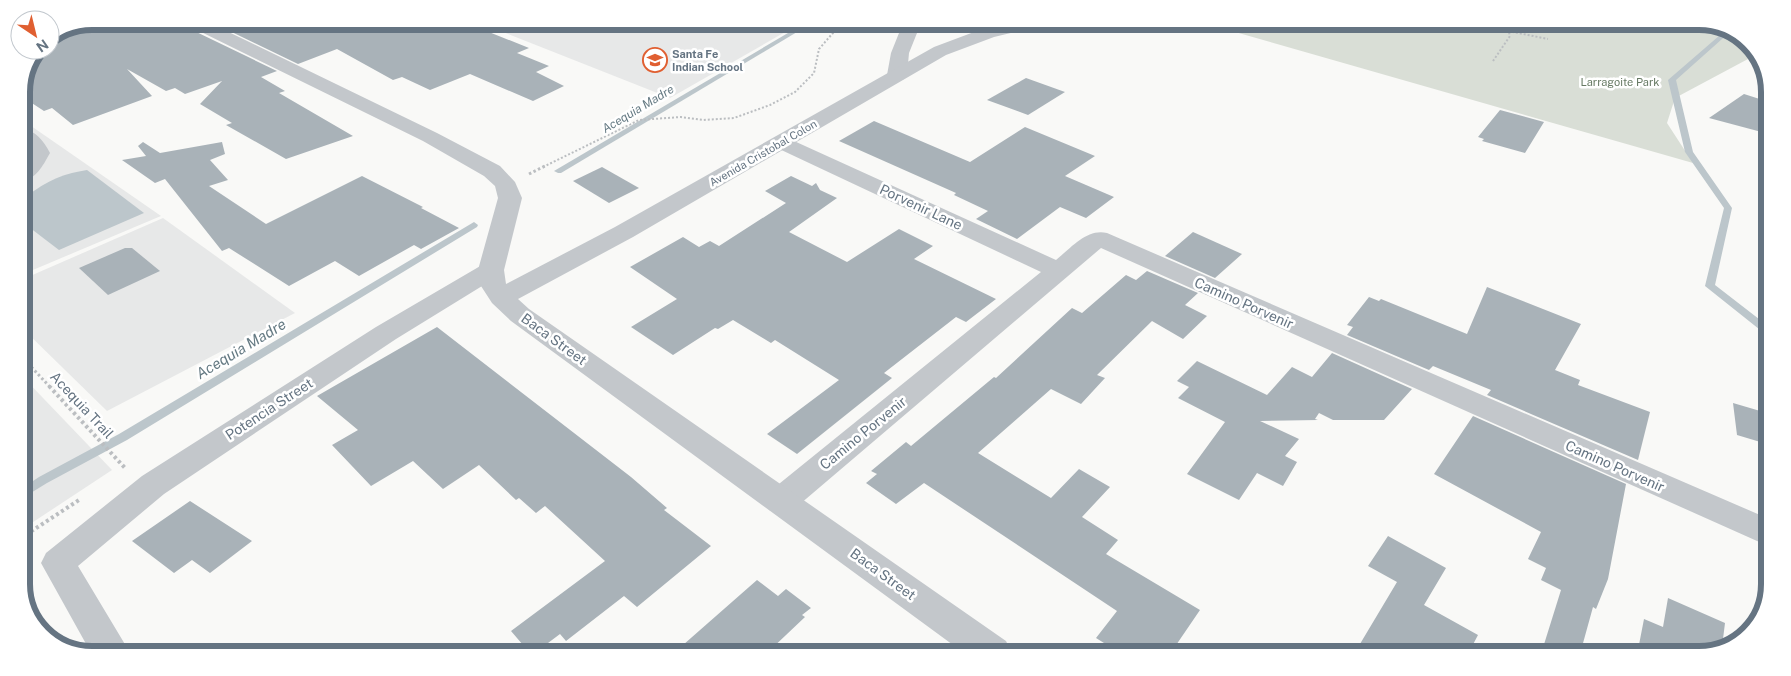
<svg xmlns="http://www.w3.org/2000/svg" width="1791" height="676" font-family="'Public Sans',sans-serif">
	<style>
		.built { fill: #e7e8e8 }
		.green { fill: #d9ded6 }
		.water { fill: #bcc6cb }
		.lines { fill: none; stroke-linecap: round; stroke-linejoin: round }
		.stream { fill: #bcc6cb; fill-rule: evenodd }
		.building { fill: #a9b2b8 }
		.path-far2 { stroke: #bbbec1; stroke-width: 2; stroke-dasharray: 2 2; stroke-linecap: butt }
		.path-far1 { stroke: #bbbec1; stroke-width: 3; stroke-dasharray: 2.5 2.5; stroke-linecap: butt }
		.path { stroke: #bbbec1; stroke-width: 4; stroke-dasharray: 3 3; stroke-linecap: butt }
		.minor { fill: #c3c7cb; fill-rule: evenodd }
		.tertiary { fill: #c3c7cb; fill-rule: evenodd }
		.labels { text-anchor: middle; stroke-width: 5; stroke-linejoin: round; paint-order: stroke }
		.far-poi-label { font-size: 11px; font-weight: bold; fill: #657482; stroke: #fff; text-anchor: start }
		.far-park-label { font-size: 11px; fill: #677a64; stroke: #fff }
		.far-street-label { font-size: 11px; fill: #657482; stroke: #fff }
		.far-water-label { font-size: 12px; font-style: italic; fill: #657a83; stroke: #fff }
		.street-label { font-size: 14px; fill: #657482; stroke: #fff }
		.water-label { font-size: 15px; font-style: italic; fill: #657a83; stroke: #fff }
		.rim { fill: none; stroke: #657482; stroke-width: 6 }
	</style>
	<rect width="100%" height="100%" fill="#f9f9f7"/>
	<g class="built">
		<path d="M 478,22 L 801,23 L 670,98 Z"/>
		<path d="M 21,119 L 161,216 L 21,275 Z"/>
		<path d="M 163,218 L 295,313 L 107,411 L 21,327 L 21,280 Z"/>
		<path d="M 21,375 L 112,470 L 21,530 Z"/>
	</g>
	<path class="green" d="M 1207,24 L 1722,25 L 1751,46 L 1748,59 L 1675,98 L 1667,123 L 1693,163 Z"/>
	<path class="water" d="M 87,170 L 144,213 L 59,250 L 21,221 L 21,200 C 46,182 57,175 87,170 Z"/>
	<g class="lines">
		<g class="stream">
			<path d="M 805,23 L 812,23 L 561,173 L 558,173 L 554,171 Z"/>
			<path d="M 1727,29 L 1731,31 L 1676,80 L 1693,152 L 1732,208 L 1715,285 L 1768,326 L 1768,334 L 1764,333 L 1705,286 L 1724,208 L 1685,152 L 1668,80 Z"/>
			<path d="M 474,222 L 478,225 L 477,227 L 127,440 L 47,483 L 21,499 L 21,489 L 39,477 L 119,434 Z"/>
		</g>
	</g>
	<g class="building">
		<path d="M 92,21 L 183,21 L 186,27 L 277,71 L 261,77 L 285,91 L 279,93 L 353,136 L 286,159 L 226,125 L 232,123 L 200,104 L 222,81 L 185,94 L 175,88 L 166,91 L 127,69 L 152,96 L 73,125 L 52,108 L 44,111 L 21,96 L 21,87 L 38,50 L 50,50 L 50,38 Z"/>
		<path d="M 211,22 L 464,22 L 529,48 L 517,53 L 549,66 L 536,72 L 564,86 L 533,101 L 470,74 L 430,90 L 402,77 L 393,80 L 337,49 L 298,64 Z"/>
		<path d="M 1026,78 L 1065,92 L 1028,115 L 987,100 Z"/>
		<path d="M 1744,94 L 1769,102 L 1769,134 L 1709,118 Z"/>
		<path d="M 1500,110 L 1544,122 L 1525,153 L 1482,141 L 1484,139 L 1478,137 Z"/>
		<path d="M 874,121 L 970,162 L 1025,127 L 1095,156 L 1065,176 L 1114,197 L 1086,218 L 1060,207 L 1017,239 L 976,219 L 988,211 L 954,195 L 956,193 L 839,141 Z"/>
		<path d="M 143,142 L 160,153 L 222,142 L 225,154 L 210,160 L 228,180 L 209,186 L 266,224 L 362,176 L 423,207 L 421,208 L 459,228 L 421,249 L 414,245 L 359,276 L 335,261 L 289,286 L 229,248 L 222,251 L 165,179 L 155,183 L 122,160 L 146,156 L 138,146 Z"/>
		<path d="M 602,167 L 639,188 L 609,203 L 573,181 Z"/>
		<path d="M 791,176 L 812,186 L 816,183 L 820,190 L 837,198 L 789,232 L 847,262 L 899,229 L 933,246 L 914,259 L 996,299 L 966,322 L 956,317 L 884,373 L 892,378 L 797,454 L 767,434 L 839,380 L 775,340 L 771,343 L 733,320 L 718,329 L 715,328 L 673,355 L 631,327 L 677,299 L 630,267 L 683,237 L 699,247 L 710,241 L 719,246 L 786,203 L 765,191 Z"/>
		<path d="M 1193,232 L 1242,254 L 1215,278 L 1165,256 Z"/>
		<path d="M 125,248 L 132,248 L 160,271 L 108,295 L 79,268 Z"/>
		<path d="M 1147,271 L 1198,293 L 1185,305 L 1207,316 L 1183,339 L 1152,321 L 1097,375 L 1105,378 L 1081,404 L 1051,389 L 978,453 L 1051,498 L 1079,469 L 1110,487 L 1082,517 L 1118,540 L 1106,554 L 1200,610 L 1170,654 L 1120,653 L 1096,638 L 1117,611 L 924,483 L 896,504 L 866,483 L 877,474 L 871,471 L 906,442 L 911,446 L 994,377 L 996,378 L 1072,308 L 1082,313 L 1126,275 L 1136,280 Z"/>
		<path d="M 1487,287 L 1581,324 L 1555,370 L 1580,380 L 1578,385 L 1650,412 L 1638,460 L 1487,395 L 1491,390 L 1433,366 L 1429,370 L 1347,335 L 1353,327 L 1347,325 L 1369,297 L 1379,301 L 1381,299 L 1467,334 Z"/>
		<path d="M 437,327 L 631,477 L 667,508 L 664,510 L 711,546 L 637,607 L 624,596 L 566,641 L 560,634 L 536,652 L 529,652 L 511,631 L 605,561 L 545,506 L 536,513 L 519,498 L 516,500 L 479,465 L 443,489 L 413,461 L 371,486 L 332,445 L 358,430 L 317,396 Z"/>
		<path d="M 1332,353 L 1412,389 L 1384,420 L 1333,420 L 1319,413 L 1315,419 L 1318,420 L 1260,421 L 1299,439 L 1285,456 L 1297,462 L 1283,486 L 1257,473 L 1239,500 L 1187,474 L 1225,422 L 1178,398 L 1189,387 L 1177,381 L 1197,361 L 1267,395 L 1292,367 L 1312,377 Z"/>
		<path d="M 1733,403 L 1767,413 L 1767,444 L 1737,435 Z"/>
		<path d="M 1473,416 L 1626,484 L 1608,579 L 1596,609 L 1593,607 L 1580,654 L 1541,654 L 1561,590 L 1541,580 L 1546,568 L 1528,559 L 1541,532 L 1434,474 Z"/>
		<path d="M 190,501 L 252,541 L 210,573 L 192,560 L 174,573 L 132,541 Z"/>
		<path d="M 1388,536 L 1446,568 L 1424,605 L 1478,635 L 1468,654 L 1354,654 L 1397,582 L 1368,566 Z"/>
		<path d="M 757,580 L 778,596 L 786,589 L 811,608 L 802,615 L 805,617 L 767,653 L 675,652 Z"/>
		<path d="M 1668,598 L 1725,623 L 1722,647 L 1700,655 L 1637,655 L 1644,619 L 1663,627 Z"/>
	</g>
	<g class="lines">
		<g class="path-far2">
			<path d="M 1508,31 L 1548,39"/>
			<path d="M 1493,61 L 1510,36 L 1508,29 L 1500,25"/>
			<path d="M 543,167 L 639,120 L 681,117 L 703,120 L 734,118 L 770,105 L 795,92 L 814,73 L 819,49 L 839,26 L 844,23"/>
		</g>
		<g class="path-far1">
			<path d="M 529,174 L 545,166"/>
			<path d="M 21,356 L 50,387"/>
		</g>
		<g class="path">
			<path d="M 49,386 L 125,468"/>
			<path d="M 21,538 L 79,500"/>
		</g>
		<g class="minor">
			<path d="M 903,23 L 921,23 L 909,53 L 907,75 L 904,79 L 897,81 L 890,79 L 887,75 L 891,53 Z"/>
			<path d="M 21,128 C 36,131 43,140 50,153 C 42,167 37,178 21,182 L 21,165 L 28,153 L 21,144 Z"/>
			<path d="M 783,136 L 1056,260 C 1071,248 1087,228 1107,233 L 1767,518 L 1766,545 L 1101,248 L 793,510 L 781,514 L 769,510 L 765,501 L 769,492 L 1041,272 L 775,147 L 772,142 L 775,137 Z"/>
			<path d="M 491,262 L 500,265 L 504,270 L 500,275 L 396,339 L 164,494 L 78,566 L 129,651 L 90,651 L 41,563 L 46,553 L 142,476 L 376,327 L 482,265 Z"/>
		</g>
		<path class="tertiary" d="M 185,21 L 208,22 L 437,133 L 500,166 L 515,182 L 522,198 L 504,270 L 506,284 L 615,227 L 934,47 L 982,29 L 1006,23 L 1038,23 L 1036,27 L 994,37 L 946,55 L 633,237 L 518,299 L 529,309 L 1006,641 L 1012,653 L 964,653 L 511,321 L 492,303 L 481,286 L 478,270 L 498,198 L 495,186 L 484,176 L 423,141 L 187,25 Z"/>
	</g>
	<defs>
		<symbol id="school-ring" viewBox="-11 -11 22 22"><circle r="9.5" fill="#fff" stroke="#e05f31" stroke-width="1.5"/><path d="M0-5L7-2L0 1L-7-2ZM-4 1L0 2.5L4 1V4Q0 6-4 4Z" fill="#e05f31"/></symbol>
	</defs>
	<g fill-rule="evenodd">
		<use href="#school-ring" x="641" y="46" width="28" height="28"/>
	</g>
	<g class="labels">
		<g class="far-poi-label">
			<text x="672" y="58">Santa Fe<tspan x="672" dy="13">Indian School</tspan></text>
		</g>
		<g class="far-park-label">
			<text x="1620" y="86">Larragoite Park</text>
		</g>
		<g class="far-street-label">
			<text transform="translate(763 153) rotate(-30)" y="4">Avenida Cristobal Colon</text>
		</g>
		<g class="far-water-label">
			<text transform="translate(638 109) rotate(-31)" y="4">Acequia Madre</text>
		</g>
		<g class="street-label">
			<text transform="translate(921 207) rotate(25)" y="5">Porvenir Lane</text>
			<text transform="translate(1244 303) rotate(24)" y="5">Camino Porvenir</text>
			<text transform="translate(554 339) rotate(36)" y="5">Baca Street</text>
			<text transform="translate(82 405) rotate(47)" y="5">Acequia Trail</text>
			<text transform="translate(269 409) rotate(-33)" y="5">Potencia Street</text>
			<text transform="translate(863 433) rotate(-39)" y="5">Camino Porvenir</text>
			<text transform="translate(1615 466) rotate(24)" y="5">Camino Porvenir</text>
			<text transform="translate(883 574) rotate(36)" y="5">Baca Street</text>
		</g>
		<g class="water-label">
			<text transform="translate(241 349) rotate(-31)" y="5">Acequia Madre</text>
		</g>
	</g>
	<path d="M0 0H1791V676H0ZM92 30H1699A62 62 0 0 1 1761 92V584A62 62 0 0 1 1699 646H92A62 62 0 0 1 30 584V92A62 62 0 0 1 92 30Z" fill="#fff" fill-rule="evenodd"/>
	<path class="rim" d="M92 30H1699A62 62 0 0 1 1761 92V584A62 62 0 0 1 1699 646H92A62 62 0 0 1 30 584V92A62 62 0 0 1 92 30Z"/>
	<g transform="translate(35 35) rotate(145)"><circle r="24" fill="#ffffff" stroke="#c1c7cd"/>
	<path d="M0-4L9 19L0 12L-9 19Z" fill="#e05f31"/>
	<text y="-8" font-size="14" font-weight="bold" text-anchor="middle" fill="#657482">N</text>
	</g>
</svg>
